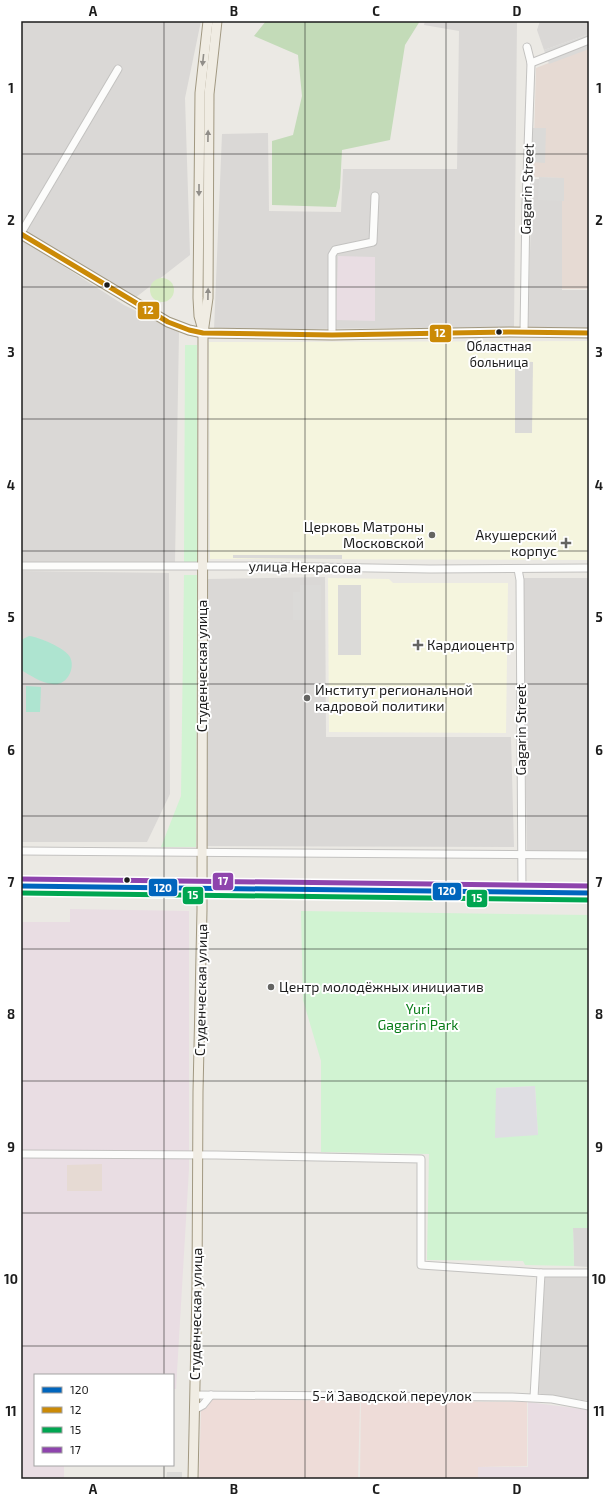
<svg xmlns="http://www.w3.org/2000/svg" width="610" height="1500" font-family="'Exo 2',sans-serif">
	<style>
		.residential { fill: #dad8d6 }
		.commercial { fill: #eedcd8 }
		.industrial { fill: #e9dde3 }
		.education { fill: #f5f5de }
		.religious { fill: #d9d8d6 }
		.military { fill: #e6dad3 }
		.grass { fill: #d5eac1 }
		.forest { fill: #c3dbb8 }
		.park { fill: #d1f3d2; fill-rule: evenodd }
		.pitch { fill: #aee4d0 }
		.parking { fill: #dbdad8 }
		.plaza { fill: #dfdee3 }
		.lines { fill: none; stroke-linecap: round; stroke-linejoin: round }
		.minor-casing { stroke: #c3c2c0; stroke-width: 9 }
		.major-casing { stroke: #a19881; stroke-width: 11 }
		.minor { stroke: #fcfcfb; stroke-width: 7 }
		.major { stroke: #f0ece3; stroke-width: 9 }
		.bus-1-casing { stroke: #fff; stroke-width: 8 }
		.bus-2-casing { stroke: #fff; stroke-width: 8 }
		.bus-3-casing { stroke: #fff; stroke-width: 8 }
		.bus-4-casing { stroke: #fff; stroke-width: 8 }
		.bus-1 { stroke: #0065bd; stroke-width: 5 }
		.bus-2 { stroke: #cb8a06; stroke-width: 5 }
		.bus-3 { stroke: #00a651; stroke-width: 5 }
		.bus-4 { stroke: #8e44ad; stroke-width: 5 }
		.oneway { fill: #918e89 }
		.grid { fill: none; stroke: #1c1c1c; stroke-width: 1; stroke-opacity: 0.55 }
		.bus-dot { fill: #1c1c1c; stroke: #fff; stroke-width: 1.5 }
		.poi-dot { fill: #646462; stroke: #fff; stroke-width: 1.5 }
		.labels { text-anchor: middle; stroke-width: 4; stroke-linejoin: round; paint-order: stroke }
		.bus-label { font-size: 13px; fill: #1c1c1c; stroke: #fff }
		.street-label { font-size: 14px; fill: #1c1c1c; stroke: #fff }
		.poi-label { font-size: 14px; fill: #1c1c1c; stroke: #fff; text-anchor: start }
		.park-label { font-size: 14px; fill: #087c18; stroke: #fff }
		.line-badge { stroke: #fff; stroke-width: 1.5 }
		.badge-label { font-size: 11px; text-anchor: middle; font-weight: bold; fill: #fff }
		.neatline { fill: none; stroke: #1c1c1c; stroke-width: 1.5 }
		.grid-label { font-size: 13px; text-anchor: middle; font-weight: bold; fill: #1c1c1c }
	</style>
	<rect width="100%" height="100%" fill="#ebe9e4"/>
	<g class="residential">
		<path d="M 21,21 L 201,21 L 185,98 L 190,255 L 135,298 L 21,228 Z"/>
		<path d="M 425,21 L 517,21 L 514,327 L 214,330 L 222,134 L 268,133 L 269,211 L 341,212 L 343,169 L 457,169 L 459,31 L 424,25 Z"/>
		<path d="M 540,21 L 589,21 L 589,34 L 544,50 L 537,30 Z"/>
		<path d="M 532,179 L 562,179 L 562,290 L 589,290 L 589,328 L 528,328 Z"/>
		<path d="M 21,239 L 124,305 L 179,332 L 175,562 L 21,563 Z"/>
		<path d="M 21,571 L 169,573 L 170,794 L 147,842 L 21,842 Z"/>
		<path d="M 325,577 L 326,737 L 511,737 L 514,847 L 206,846 L 207,579 Z"/>
		<path d="M 522,578 L 589,578 L 589,851 L 527,851 Z"/>
		<path d="M 541,1275 L 589,1277 L 589,1401 L 535,1393 Z"/>
	</g>
	<g class="commercial">
		<path d="M 212,1399 L 360,1401 L 358,1479 L 199,1479 L 201,1411 Z"/>
		<path d="M 361,1401 L 527,1402 L 527,1466 L 478,1467 L 478,1479 L 360,1479 Z"/>
	</g>
	<g class="industrial">
		<path d="M 338,256 L 375,257 L 375,321 L 336,320 Z"/>
		<path d="M 70,909 L 189,911 L 189,1169 L 176,1389 L 173,1389 L 173,1375 L 35,1375 L 35,1465 L 64,1465 L 64,1478 L 95,1479 L 21,1479 L 21,922 L 70,922 Z"/>
		<path d="M 528,1402 L 589,1410 L 589,1479 L 478,1479 L 478,1467 L 528,1467 Z"/>
	</g>
	<g class="education">
		<path d="M 589,341 L 589,560 L 210,559 L 209,342 Z"/>
		<path d="M 328,578 L 389,579 L 393,583 L 508,583 L 506,733 L 329,732 Z"/>
	</g>
	<path class="religious" d="M 573,1228 L 589,1228 L 589,1267 L 574,1266 Z"/>
	<g class="military">
		<path d="M 589,47 L 589,289 L 562,289 L 562,178 L 533,177 L 536,68 Z"/>
		<path d="M 102,1164 L 102,1191 L 67,1191 L 67,1165 Z"/>
	</g>
	<circle class="grass" cx="162" cy="290" r="12"/>
	<path class="forest" d="M 266,21 L 420,21 L 405,45 L 390,140 L 342,150 L 340,188 L 336,207 L 272,205 L 272,141 L 293,135 L 302,96 L 298,55 L 254,36 Z"/>
	<g class="park">
		<path d="M 185,345 L 197,345 L 198,562 L 184,562 Z"/>
		<path d="M 184,575 L 197,575 L 196,847 L 161,847 L 181,796 Z"/>
		<path d="M 301,911 L 589,915 L 589,1228 L 573,1228 L 574,1266 L 525,1265 L 523,1261 L 427,1260 L 429,1154 L 321,1152 L 321,1061 L 303,1000 ZM 535,1086 L 538,1135 L 496,1088 Z"/>
	</g>
	<g class="pitch">
		<path d="M 29,636 C 39,637 65,648 70,657 C 76,669 66,687 52,684 C 41,683 30,675 21,670 L 21,640 Z"/>
		<path d="M 26,686 L 41,687 L 40,712 L 26,712 Z"/>
	</g>
	<g class="parking">
		<path d="M 589,34 L 589,49 L 549,64 L 544,50 Z"/>
		<path d="M 532,128 L 546,128 L 545,163 L 532,162 Z"/>
		<path d="M 539,177 L 564,178 L 564,201 L 538,200 Z"/>
		<path d="M 515,361 L 533,362 L 532,433 L 515,433 Z"/>
		<path d="M 233,555 L 342,555 L 342,559 L 233,558 Z"/>
		<rect x="255" y="570" width="35" height="3"/>
		<path d="M 300,585 L 321,585 L 321,620 L 293,620 L 293,592 L 300,592 Z"/>
		<rect x="338" y="585" width="23" height="70"/>
		<path d="M 167,1472 L 182,1472 L 182,1479 L 166,1479 Z"/>
	</g>
	<path class="plaza" d="M 535,1086 L 538,1135 L 495,1138 L 496,1088 Z"/>
	<g class="lines">
		<defs>
			<g id="minor">
				<path d="M 531,63 L 589,40"/>
				<path d="M 21,233 L 118,69"/>
				<path d="M 524,332 L 526,204 L 531,63 L 527,47"/>
				<path d="M 332,335 L 332,255 L 335,250 L 373,242 L 375,196"/>
				<path d="M 21,566 L 249,566 L 430,569 L 589,568"/>
				<path d="M 518,569 L 520,580 L 522,892"/>
				<path d="M 21,851 L 589,855"/>
				<path d="M 21,1154 L 216,1155 L 421,1159 L 421,1265 L 541,1273 L 589,1273"/>
				<path d="M 195,1395 L 512,1397 L 552,1399 L 589,1406"/>
				<path d="M 534,1397 L 541,1273"/>
				<path d="M 194,1410 L 203,1405 L 211,1395"/>
			</g>
			<g id="major">
				<path d="M 21,234 L 168,322 L 189,330 L 203,333 L 332,335 L 509,332 L 589,333"/>
				<path d="M 203,330 L 199,316 L 198,298 L 200,93 L 208,21"/>
				<path d="M 21,886 L 589,893"/>
				<path d="M 193,1479 L 197,1288 L 198,1092 L 202,910 L 203,333 L 208,298 L 209,94 L 217,21"/>
			</g>
		</defs>
		<use href="#minor" class="minor-casing"/>
		<use href="#major" class="major-casing"/>
		<use href="#minor" class="minor"/>
		<use href="#major" class="major"/>
		<defs>
			<path id="bus-1" d="M 21,886 L 589,893"/>
			<path id="bus-2" d="M 21,234 L 168,322 L 189,330 L 203,333 L 332,335 L 509,332 L 589,333"/>
			<path id="bus-3" d="M 21,893 L 589,900"/>
			<path id="bus-4" d="M 21,879 L 589,886"/>
		</defs>
		<use href="#bus-1" class="bus-1-casing"/>
		<use href="#bus-2" class="bus-2-casing"/>
		<use href="#bus-3" class="bus-3-casing"/>
		<use href="#bus-4" class="bus-4-casing"/>
		<use href="#bus-1" class="bus-1"/>
		<use href="#bus-2" class="bus-2"/>
		<use href="#bus-3" class="bus-3"/>
		<use href="#bus-4" class="bus-4"/>
	</g>
	<defs><path id="oneway-solid" d="M-6-.8H1V-3.2L6.5 0L1 3.2V.8H-6Z"/></defs>
	<g class="oneway">
		<use href="#oneway-solid" transform="translate(203 60) rotate(96)"/>
		<use href="#oneway-solid" transform="translate(208 136) rotate(-89)"/>
		<use href="#oneway-solid" transform="translate(199 190) rotate(90)"/>
		<use href="#oneway-solid" transform="translate(208 294) rotate(-89)"/>
	</g>
	<path class="grid" d="M 164,21 L 164,1375M 305,21 L 305,1479M 446,21 L 446,1479M 21,154 L 589,154M 21,287 L 589,287M 21,419 L 589,419M 21,551 L 589,551M 21,684 L 589,684M 21,816 L 589,816M 21,949 L 589,949M 21,1081 L 589,1081M 21,1213 L 589,1213M 21,1346 L 589,1346M 164,1465 L 164,1479"/>
	<g class="bus-dot">
		<circle cx="107" cy="285" r="3.5"/>
		<circle cx="499" cy="332" r="3.5"/>
		<circle cx="127" cy="880" r="3.5"/>
	</g>
	<g class="poi-dot">
		<circle cx="432" cy="535" r="4"/>
		<path d="M564 537h4v4h4v4h-4v4h-4v-4h-4v-4h4z"/>
		<path d="M416 639h4v4h4v4h-4v4h-4v-4h-4v-4h4z"/>
		<circle cx="307" cy="698" r="4"/>
		<circle cx="271" cy="987" r="4"/>
	</g>
	<g class="labels">
		<g class="bus-label">
			<text x="499" y="351">Областная<tspan x="499" dy="16">больница</tspan></text>
		</g>
		<g class="street-label">
			<text transform="translate(527 189) rotate(-88)" y="5">Gagarin Street</text>
			<text transform="translate(305 567) rotate(1)" y="5">улица Некрасова</text>
			<text transform="translate(202 666) rotate(-90)" y="5">Студенческая улица</text>
			<text transform="translate(521 730) rotate(-90)" y="5">Gagarin Street</text>
			<text transform="translate(201 990) rotate(-89)" y="5">Студенческая улица</text>
			<text transform="translate(196 1314) rotate(-89)" y="5">Студенческая улица</text>
			<text x="392" y="1401">5-й Заводской переулок</text>
		</g>
		<g class="poi-label">
			<text x="424" y="532" text-anchor="end">Церковь Матроны<tspan x="424" dy="16">Московской</tspan></text>
			<text x="557" y="540" text-anchor="end">Акушерский<tspan x="557" dy="16">корпус</tspan></text>
			<text x="427" y="650">Кардиоцентр</text>
			<text x="315" y="695">Институт региональной<tspan x="315" dy="16">кадровой политики</tspan></text>
			<text x="279" y="992">Центр молодёжных инициатив</text>
		</g>
		<g class="park-label">
			<text x="418" y="1014">Yuri<tspan x="418" dy="16">Gagarin Park</tspan></text>
		</g>
	</g>
	<g class="line-badge">
		<rect x="137" y="301" width="23" height="19" rx="4" fill="#cb8a06"/>
		<rect x="429" y="324" width="23" height="19" rx="4" fill="#cb8a06"/>
		<rect x="212" y="872" width="22" height="19" rx="4" fill="#8e44ad"/>
		<rect x="148" y="878" width="30" height="19" rx="4" fill="#0065bd"/>
		<rect x="432" y="882" width="30" height="19" rx="4" fill="#0065bd"/>
		<rect x="182" y="886" width="22" height="19" rx="4" fill="#00a651"/>
		<rect x="466" y="889" width="22" height="19" rx="4" fill="#00a651"/>
	</g>
	<g class="badge-label">
		<text x="148" y="314">12</text>
		<text x="440" y="337">12</text>
		<text x="223" y="885">17</text>
		<text x="163" y="892">120</text>
		<text x="447" y="895">120</text>
		<text x="193" y="899">15</text>
		<text x="477" y="902">15</text>
	</g>
	<rect width="610" height="1500" fill="none" stroke="#ffffff" stroke-width="44"/>
	<rect x="34" y="1374" width="140" height="92" fill="#ffffff" stroke="#a4a4a4"/>
	<rect x="42" y="1387" width="20" height="6" fill="#0065bd" stroke="#a4a4a4"/>
	<text x="70" y="1394" font-size="12" fill="#1c1c1c">120</text>
	<rect x="42" y="1407" width="20" height="6" fill="#cb8a06" stroke="#a4a4a4"/>
	<text x="70" y="1414" font-size="12" fill="#1c1c1c">12</text>
	<rect x="42" y="1427" width="20" height="6" fill="#00a651" stroke="#a4a4a4"/>
	<text x="70" y="1434" font-size="12" fill="#1c1c1c">15</text>
	<rect x="42" y="1447" width="20" height="6" fill="#8e44ad" stroke="#a4a4a4"/>
	<text x="70" y="1454" font-size="12" fill="#1c1c1c">17</text>
	<rect x="22" y="22" width="566" height="1456" class="neatline"/>
	<g class="grid-label">
		<text x="93" y="16">A</text>
		<text x="234" y="16">B</text>
		<text x="376" y="16">C</text>
		<text x="517" y="16">D</text>
		<text x="11" y="93">1</text>
		<text x="599" y="93">1</text>
		<text x="11" y="225">2</text>
		<text x="599" y="225">2</text>
		<text x="11" y="357">3</text>
		<text x="599" y="357">3</text>
		<text x="11" y="490">4</text>
		<text x="599" y="490">4</text>
		<text x="11" y="622">5</text>
		<text x="599" y="622">5</text>
		<text x="11" y="755">6</text>
		<text x="599" y="755">6</text>
		<text x="11" y="887">7</text>
		<text x="599" y="887">7</text>
		<text x="11" y="1019">8</text>
		<text x="599" y="1019">8</text>
		<text x="11" y="1152">9</text>
		<text x="599" y="1152">9</text>
		<text x="11" y="1284">10</text>
		<text x="599" y="1284">10</text>
		<text x="11" y="1416">11</text>
		<text x="599" y="1416">11</text>
		<text x="93" y="1494">A</text>
		<text x="234" y="1494">B</text>
		<text x="376" y="1494">C</text>
		<text x="517" y="1494">D</text>
	</g>
</svg>
